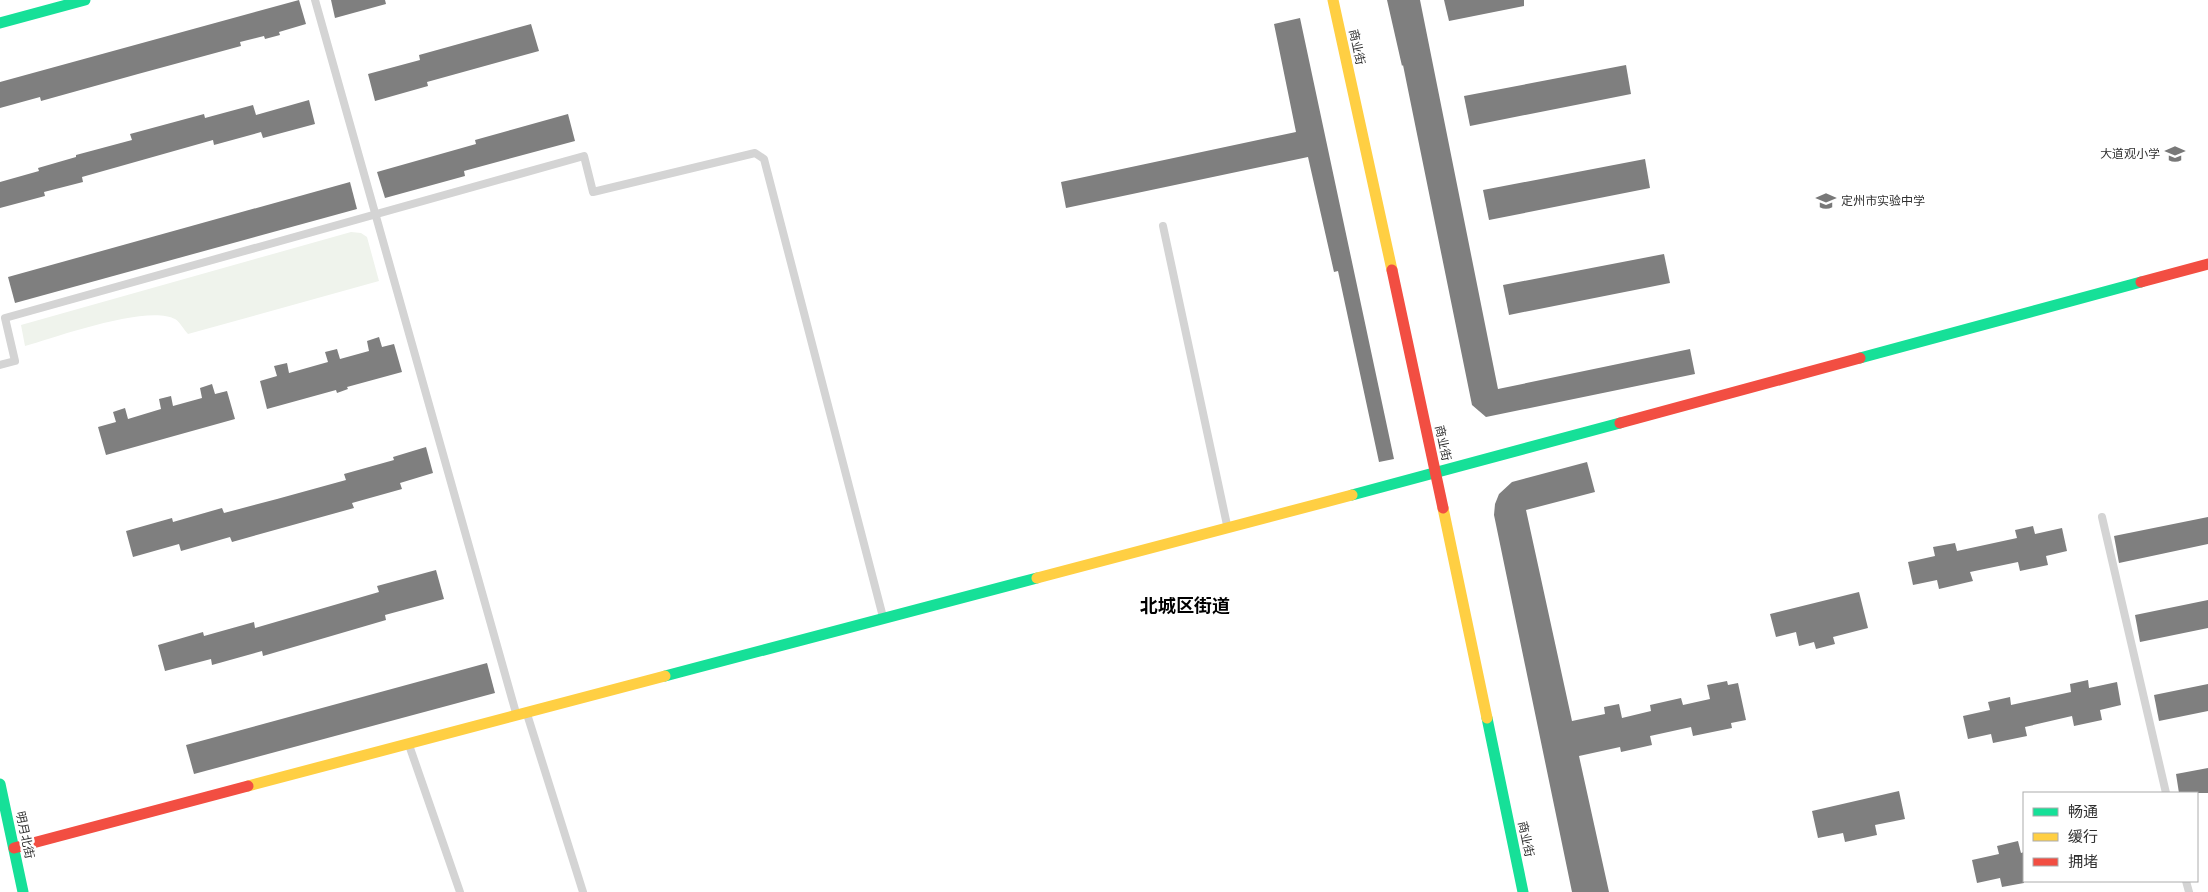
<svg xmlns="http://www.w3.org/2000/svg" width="2208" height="892" font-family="'Public Sans','Noto Sans SC',sans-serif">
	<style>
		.green { fill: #eff3ec }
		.building { fill: #7f7f7f }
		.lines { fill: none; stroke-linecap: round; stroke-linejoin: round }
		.lane { stroke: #d4d4d4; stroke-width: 8 }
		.fast { stroke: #16e098; stroke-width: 11 }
		.slow { stroke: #ffcf43; stroke-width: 11 }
		.jam { stroke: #f24e42; stroke-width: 11 }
		.labels { text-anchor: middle; stroke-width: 5; stroke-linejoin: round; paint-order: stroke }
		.street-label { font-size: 12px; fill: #303030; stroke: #fff }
		.poi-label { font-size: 12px; fill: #303030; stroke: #fff; text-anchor: end }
		.district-label { font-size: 18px; font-weight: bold; fill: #000; stroke: #fff }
	</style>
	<rect width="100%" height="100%" fill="#fff"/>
	<path class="green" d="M 351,232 L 361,233 L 367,237 L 379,281 L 188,334 C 184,330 180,322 175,319 C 148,304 56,337 25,346 L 21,325 Z"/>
	<g class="building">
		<path d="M 299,0 L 306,24 L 279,32 L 280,35 L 265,39 L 264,36 L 240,42 L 241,46 L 138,74 L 41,101 L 40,97 L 0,108 L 0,82 Z"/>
		<path d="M 331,0 L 385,0 L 386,4 L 335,18 Z"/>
		<path d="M 1387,0 L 1420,0 L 1498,389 L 1690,349 L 1695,374 L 1486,417 L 1472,405 L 1403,65 L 1402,66 Z"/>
		<path d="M 1444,0 L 1524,0 L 1524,6 L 1449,21 Z"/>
		<path d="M 1300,18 L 1394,459 L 1379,462 L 1338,271 L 1334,272 L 1308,157 L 1066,208 L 1061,182 L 1296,132 L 1274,24 Z"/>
		<path d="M 531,24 L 539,51 L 427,82 L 428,86 L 375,101 L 368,74 L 420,60 L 419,55 Z"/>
		<path d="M 1626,65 L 1631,94 L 1470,126 L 1464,96 Z"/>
		<path d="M 309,100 L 315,124 L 263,138 L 261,132 L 214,145 L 213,140 L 82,177 L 83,182 L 44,192 L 45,196 L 0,208 L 0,182 L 39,171 L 38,168 L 76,157 L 76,155 L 132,140 L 130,134 L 204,114 L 205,118 L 253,105 L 256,115 Z"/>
		<path d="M 568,114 L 575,141 L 464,171 L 465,176 L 385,198 L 377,172 L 476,144 L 475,140 Z"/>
		<path d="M 1645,159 L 1650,188 L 1489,220 L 1483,190 Z"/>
		<path d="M 350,182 L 357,209 L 15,303 L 8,277 Z"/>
		<path d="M 1664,254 L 1670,283 L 1509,315 L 1503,285 Z"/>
		<path d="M 379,337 L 382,347 L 394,344 L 402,372 L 347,387 L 348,389 L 337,393 L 336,390 L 267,409 L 260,381 L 277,376 L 274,366 L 287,363 L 289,373 L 328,362 L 325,352 L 337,349 L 340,359 L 369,351 L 367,341 Z"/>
		<path d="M 212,384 L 215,394 L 227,391 L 235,419 L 106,455 L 98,427 L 116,422 L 113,412 L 125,408 L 128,419 L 161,409 L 159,399 L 171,396 L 173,406 L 202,398 L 200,388 Z"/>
		<path d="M 426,447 L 433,473 L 400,483 L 402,489 L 352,503 L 354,508 L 232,542 L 230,537 L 181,551 L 179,544 L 133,557 L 126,531 L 172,518 L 173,522 L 222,508 L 224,513 L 277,499 L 346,480 L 344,474 L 394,460 L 393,457 Z"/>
		<path d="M 1587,462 L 1595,492 L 1526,510 L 1572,721 L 1605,714 L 1604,707 L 1619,704 L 1622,718 L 1651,711 L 1650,705 L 1681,698 L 1683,705 L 1710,699 L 1707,685 L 1727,681 L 1728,685 L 1738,683 L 1746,720 L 1731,723 L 1732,728 L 1693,736 L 1691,727 L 1650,736 L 1652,745 L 1621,752 L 1620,747 L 1579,756 L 1609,892 L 1572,892 L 1494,515 L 1495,504 L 1499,494 L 1512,482 Z"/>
		<path d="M 2208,517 L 2208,544 L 2119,563 L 2114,536 Z"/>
		<path d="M 2033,526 L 2035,534 L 2062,528 L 2067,551 L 2046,556 L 2048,565 L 2020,571 L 2018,562 L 1970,572 L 1973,581 L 1939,589 L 1937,580 L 1913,585 L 1908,562 L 1935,556 L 1933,547 L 1955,543 L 1957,551 L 2017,538 L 2015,530 Z"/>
		<path d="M 436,570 L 444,599 L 385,615 L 386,620 L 263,656 L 262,651 L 212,665 L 211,659 L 165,671 L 158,645 L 203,632 L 204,636 L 254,622 L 255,628 L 379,592 L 377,586 Z"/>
		<path d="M 1859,592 L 1868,628 L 1833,637 L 1835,644 L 1816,649 L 1814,642 L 1799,646 L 1796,632 L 1776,637 L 1770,614 Z"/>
		<path d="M 2208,600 L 2208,628 L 2140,642 L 2135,615 Z"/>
		<path d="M 487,663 L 495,693 L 194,774 L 186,745 Z"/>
		<path d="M 2088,680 L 2089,688 L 2117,682 L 2121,705 L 2100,710 L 2102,720 L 2074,726 L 2072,716 L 2025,727 L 2027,736 L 1993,743 L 1991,734 L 1968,739 L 1963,716 L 1990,710 L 1988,702 L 2010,697 L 2011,705 L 2071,692 L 2070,684 Z"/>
		<path d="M 2208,684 L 2208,711 L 2159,721 L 2154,695 Z"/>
		<path d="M 2208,768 L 2208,793 L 2179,793 L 2176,774 Z"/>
		<path d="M 1899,791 L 1905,819 L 1875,825 L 1877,835 L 1845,842 L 1843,833 L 1818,838 L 1812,811 Z"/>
		<path d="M 2018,841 L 2021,853 L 2024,852 L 2024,883 L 2002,887 L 2000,878 L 1977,883 L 1972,860 L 1999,854 L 1997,846 Z"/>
	</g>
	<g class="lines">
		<g class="lane">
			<path d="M 315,0 L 516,713"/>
			<path d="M 1163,226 L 1227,525"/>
			<path d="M 0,365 L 15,361 L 5,318 L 584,156 L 593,192 L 755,153 L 764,159 L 883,617"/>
			<path d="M 2102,517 L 2166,793"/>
			<path d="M 527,714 L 583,892"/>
			<path d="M 409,745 L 460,892"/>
			<path d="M 2186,881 L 2189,892"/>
		</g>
		<g class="fast">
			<path d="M 0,23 L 85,0"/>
			<path d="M 1860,358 L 2141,282"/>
			<path d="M 1352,495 L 1620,423"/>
			<path d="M 665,676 L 1037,578"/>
			<path d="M 1487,718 L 1523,892"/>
			<path d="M 0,784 L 23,892"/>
		</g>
		<g class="slow">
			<path d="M 1333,0 L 1392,270"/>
			<path d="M 1443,508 L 1487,718"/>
			<path d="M 1037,578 L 1352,495"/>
			<path d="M 248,786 L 665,676"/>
		</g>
		<g class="jam">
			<path d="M 1392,270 L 1443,508"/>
			<path d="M 2141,282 L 2208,264"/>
			<path d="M 1620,423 L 1860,358"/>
			<path d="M 14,848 L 248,786"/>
		</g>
	</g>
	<defs>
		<symbol id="school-bare" viewBox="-9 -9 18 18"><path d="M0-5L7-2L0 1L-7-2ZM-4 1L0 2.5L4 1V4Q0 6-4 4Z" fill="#787878" stroke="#fff" stroke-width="2.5" paint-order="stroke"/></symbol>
	</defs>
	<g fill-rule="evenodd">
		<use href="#school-bare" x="2161" y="140" width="28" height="28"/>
		<use href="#school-bare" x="1812" y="187" width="28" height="28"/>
	</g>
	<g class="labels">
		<g class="street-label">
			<text transform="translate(1357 47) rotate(78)" y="4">商业街</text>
			<text transform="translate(1443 443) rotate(78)" y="4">商业街</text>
			<text transform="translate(25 835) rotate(78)" y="4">明月北街</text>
			<text transform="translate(1526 839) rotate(78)" y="4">商业街</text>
		</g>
		<g class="poi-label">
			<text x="2160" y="158">大道观小学</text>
			<text x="1841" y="205" text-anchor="start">定州市实验中学</text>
		</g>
		<g class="district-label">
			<text x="1185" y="612">北城区街道</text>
		</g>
	</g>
	<rect x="2023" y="792" width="175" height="90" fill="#ffffff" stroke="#acacac"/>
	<rect x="2033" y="808" width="25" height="8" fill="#16e098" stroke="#acacac"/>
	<text x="2068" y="817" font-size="15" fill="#303030">畅通</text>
	<rect x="2033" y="833" width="25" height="8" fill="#ffcf43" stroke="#acacac"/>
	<text x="2068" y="842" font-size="15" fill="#303030">缓行</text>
	<rect x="2033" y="858" width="25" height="8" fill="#f24e42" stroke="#acacac"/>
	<text x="2068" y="867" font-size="15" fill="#303030">拥堵</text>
</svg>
